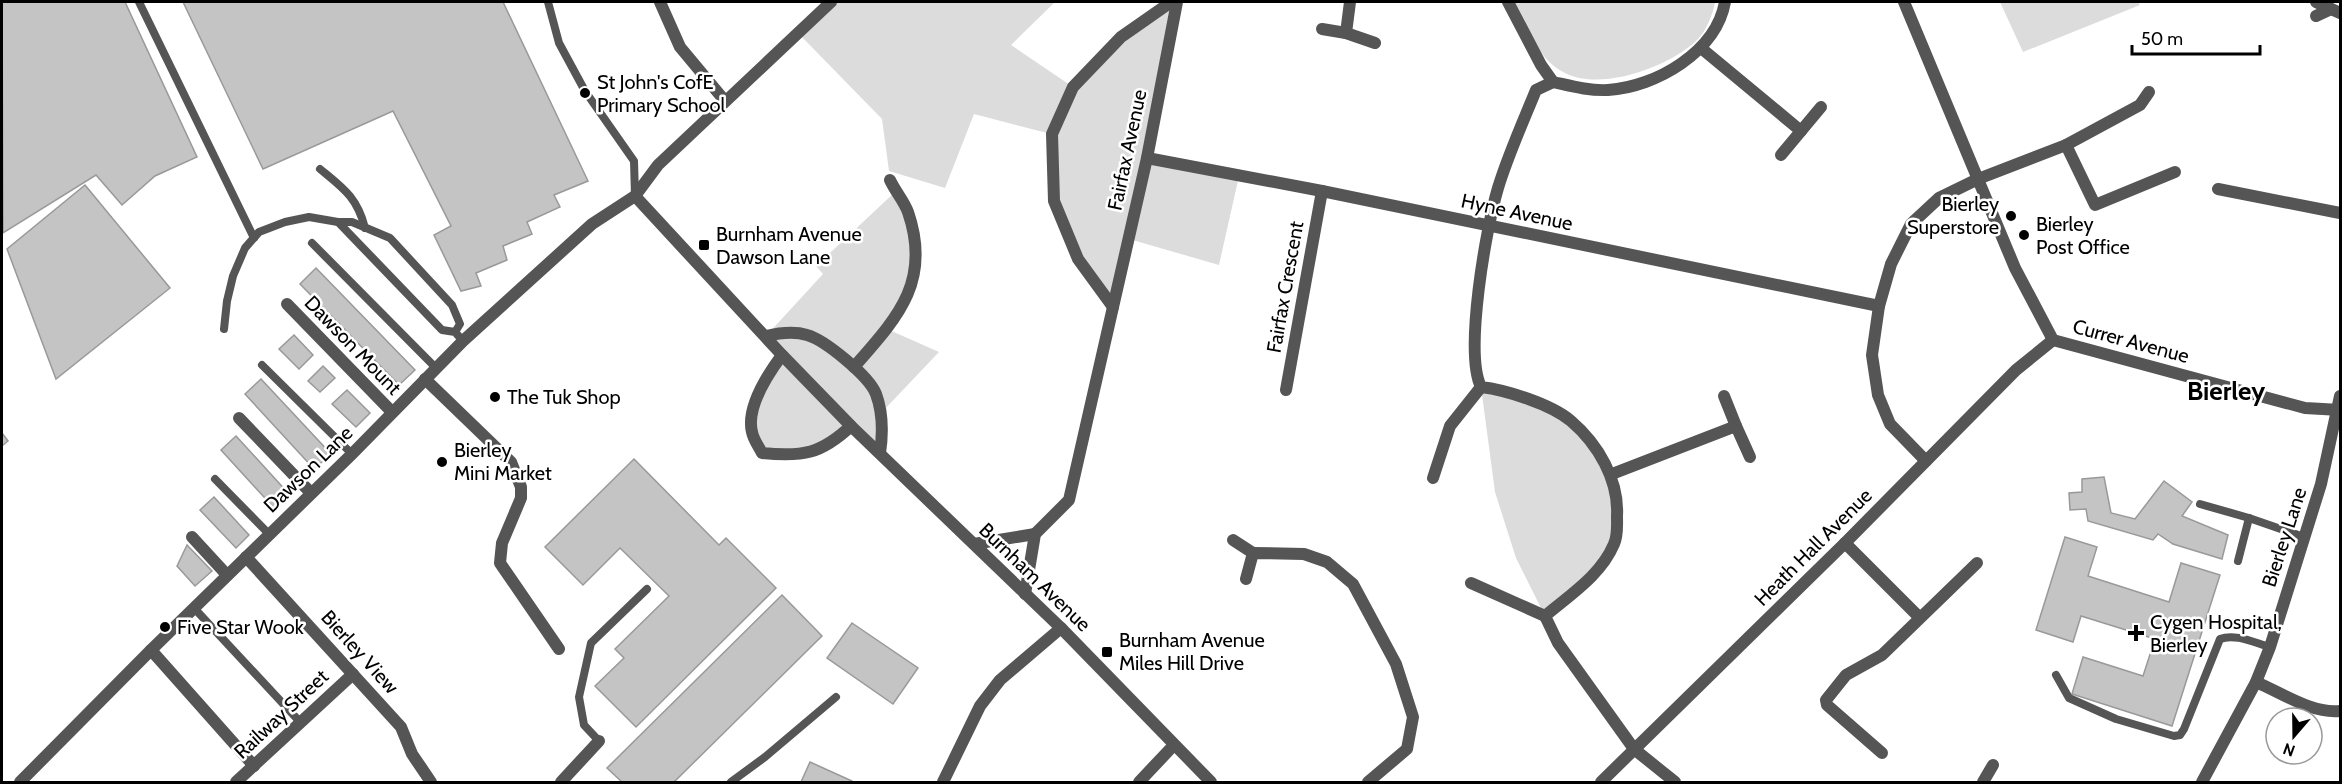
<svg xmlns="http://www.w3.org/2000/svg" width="2342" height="784" font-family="Cabin,sans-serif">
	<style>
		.green { fill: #dcdcdc }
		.building { fill: #c4c4c4; stroke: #999; stroke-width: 1.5 }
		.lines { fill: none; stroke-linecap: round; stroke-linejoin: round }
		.service { stroke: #555; stroke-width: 8 }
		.minor { stroke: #555; stroke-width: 12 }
		.tertiary { stroke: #555; stroke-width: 12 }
		.poi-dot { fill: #000; stroke: #fff; stroke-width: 2 }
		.labels { text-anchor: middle; stroke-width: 5; stroke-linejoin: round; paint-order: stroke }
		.poi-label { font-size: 20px; fill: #000; stroke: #fff; text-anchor: start }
		.street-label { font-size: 20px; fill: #000; stroke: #fff }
		.district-label { font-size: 26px; font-weight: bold; fill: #000; stroke: #fff }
	</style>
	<rect width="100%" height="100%" fill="#fff"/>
	<g class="green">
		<path d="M 831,2 L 1055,2 L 1011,45 L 1073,87 L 1171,2 L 1147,158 L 1239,176 L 1219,265 L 1129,239 L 1113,307 L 1078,259 L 1054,201 L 1051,134 L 974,114 L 945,188 L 889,171 L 882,119 L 798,33 Z"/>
		<path d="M 1514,2 L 1715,2 C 1713,13 1707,30 1698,39 C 1671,66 1604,91 1567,74 C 1539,62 1526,27 1514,2 Z"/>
		<path d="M 2000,2 L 2138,2 L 2140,5 L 2023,52 Z"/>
		<path d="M 895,192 L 917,255 L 887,329 L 939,352 L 882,412 L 880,453 L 852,426 L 832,444 L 762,453 L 751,432 L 754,403 L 782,356 L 766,336 L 823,274 L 816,266 Z"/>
		<path d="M 1481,387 L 1570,420 L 1612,474 L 1616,542 L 1595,575 L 1545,616 L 1516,558 L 1495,492 Z"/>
	</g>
	<g class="building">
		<path d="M 2,2 L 125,2 L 197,157 L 155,176 L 122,205 L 96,175 L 3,233 Z"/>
		<path d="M 183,2 L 503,2 L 588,181 L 554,195 L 560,207 L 527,222 L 532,234 L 503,246 L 507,260 L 476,273 L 481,286 L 461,291 L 434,235 L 451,226 L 393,111 L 263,169 Z"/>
		<path d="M 85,185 L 170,288 L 56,379 L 7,249 Z"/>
		<path d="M 316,268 L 415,370 L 399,385 L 300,284 Z"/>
		<path d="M 294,335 L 313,355 L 299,369 L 279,349 Z"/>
		<path d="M 323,366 L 335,378 L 320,392 L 308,381 Z"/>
		<path d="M 261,379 L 331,454 L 314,469 L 245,394 Z"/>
		<path d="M 347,390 L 370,413 L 356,427 L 332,404 Z"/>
		<path d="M 2,433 L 8,441 L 2,446 Z"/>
		<path d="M 236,436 L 289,494 L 274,508 L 221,450 Z"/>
		<path d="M 634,459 L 719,545 L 726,538 L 776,588 L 636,727 L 595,686 L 624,658 L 615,649 L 669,596 L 620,548 L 583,585 L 545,547 Z"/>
		<path d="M 2104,477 L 2111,513 L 2135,519 L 2164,481 L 2192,502 L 2182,516 L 2228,535 L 2222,559 L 2173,544 L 2158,534 L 2153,540 L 2088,521 L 2086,509 L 2070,510 L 2069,493 L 2082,492 L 2082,479 Z"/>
		<path d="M 214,497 L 249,535 L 236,548 L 200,510 Z"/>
		<path d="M 2065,537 L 2097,547 L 2088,576 L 2169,602 L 2181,563 L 2220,575 L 2172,726 L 2072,694 L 2083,657 L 2143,676 L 2155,639 L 2081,616 L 2073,642 L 2036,630 Z"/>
		<path d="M 187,545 L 212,571 L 195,586 L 177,566 Z"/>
		<path d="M 782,595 L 822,636 L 674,782 L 622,782 L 607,768 Z"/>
		<path d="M 852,623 L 918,668 L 893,704 L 827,658 Z"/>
		<path d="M 810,762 L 852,781 L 852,782 L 801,782 Z"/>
	</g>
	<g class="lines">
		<g class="service">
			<path d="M 139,2 L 254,238"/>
			<path d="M 548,2 L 559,43 L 585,91 L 634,161 L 635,196"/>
			<path d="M 320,169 C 343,188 357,197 365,228"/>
			<path d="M 312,243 L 436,368"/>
			<path d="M 224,329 L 227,301 L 233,276 L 245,248 L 259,232 L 285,222 L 309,217 L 338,222"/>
			<path d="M 455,332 L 460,324 L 452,305 L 390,238 L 352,222 L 338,222 L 442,330 L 455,332 L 463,341"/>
			<path d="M 262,365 L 352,454"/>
			<path d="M 215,479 L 269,534"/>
			<path d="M 2200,504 L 2249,518 L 2304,537"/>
			<path d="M 2238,561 L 2249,518"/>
			<path d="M 194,608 L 301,723"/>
			<path d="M 2056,675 L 2069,698 L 2116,719 L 2174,736 L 2180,735 L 2184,729 L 2220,639 C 2235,633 2255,643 2270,647"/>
			<path d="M 599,741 L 584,725 L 579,697 L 591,643 L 647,589"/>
			<path d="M 731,782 L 765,757 L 836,697"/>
		</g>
		<g class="minor">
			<path d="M 660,2 L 680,47 L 725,101"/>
			<path d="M 1350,2 L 1346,33 L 1375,43"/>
			<path d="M 1508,2 L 1541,65 L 1553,82"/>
			<path d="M 1904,2 L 2015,268 L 2053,340 L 2305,408 L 2340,410"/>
			<path d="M 2316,2 L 2340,13"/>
			<path d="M 2316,16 L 2331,9"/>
			<path d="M 1322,29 L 1346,33"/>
			<path d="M 1701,48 L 1801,131 L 1781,155"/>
			<path d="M 1801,131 L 1821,107"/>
			<path d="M 2066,145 L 2095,205 L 2175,172"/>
			<path d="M 1147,158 L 1322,191 L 1879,306"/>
			<path d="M 2218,189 L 2340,213"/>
			<path d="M 635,196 L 782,355 L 851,426 L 1061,628 L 1211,782"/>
			<path d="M 287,304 L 392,412"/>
			<path d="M 1113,307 L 1078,259 L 1054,201 L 1052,134 L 1073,87 L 1121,37 L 1171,2"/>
			<path d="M 766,336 C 779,333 794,331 807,335 C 825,340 869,376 876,394 C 883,413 883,433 880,453"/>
			<path d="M 782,355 C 768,374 746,408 752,432 C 753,439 759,447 762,453 C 803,457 821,454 851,426"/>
			<path d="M 854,367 C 897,318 932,282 908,212 C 904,201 895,191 890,180"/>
			<path d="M 425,379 L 511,462 L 521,487 L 521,498 L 502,543 L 500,563 L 559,649"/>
			<path d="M 1286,390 L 1322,191"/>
			<path d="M 1724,396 L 1736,426"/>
			<path d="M 239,418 L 311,493"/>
			<path d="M 1926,461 L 1890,424 L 1878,395 L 1872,355 L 1879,306 L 1891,264 L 1911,224 L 1939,198 L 1978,179 L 2066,145 L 2140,105 L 2149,92"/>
			<path d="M 1612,474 L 1736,426 L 1750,457"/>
			<path d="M 1433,478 L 1450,426 L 1481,387"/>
			<path d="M 192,537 L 227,575"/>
			<path d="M 1233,540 L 1253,553"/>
			<path d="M 1845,543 L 1919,617"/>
			<path d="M 974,544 L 1035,534"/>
			<path d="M 246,557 L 401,727 L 412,754 L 431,782"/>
			<path d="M 1246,579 L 1253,553 L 1304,554 L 1327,562 L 1353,584 L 1396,664 L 1413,717 L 1407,749 L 1368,782"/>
			<path d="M 1471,583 L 1545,616"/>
			<path d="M 1025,594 L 1035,534 L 1069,500 L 1147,158 L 1177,2"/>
			<path d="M 151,650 L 254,766"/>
			<path d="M 2256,682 C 2282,693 2312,714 2340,711"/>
			<path d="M 1882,753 L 1827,705 L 1826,700 L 1846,675 L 1882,655 L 1977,563"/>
			<path d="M 236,782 L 353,674"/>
			<path d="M 561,782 L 599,741"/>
			<path d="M 943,782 L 980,706 L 1000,680 L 1061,628"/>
			<path d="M 1139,782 L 1173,746"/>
			<path d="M 1601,782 L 1845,543 L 2016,370 L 2053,340"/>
			<path d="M 1675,782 L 1634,749 L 1558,643 L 1545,616 C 1571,594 1601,575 1614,544 C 1618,536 1617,525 1617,516 C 1619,480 1598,444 1571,421 C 1551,404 1506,390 1481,387 C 1464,353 1486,228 1498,188 C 1508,155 1523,122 1536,90 L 1553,82 C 1571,86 1589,91 1608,90 C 1656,87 1716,52 1725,2"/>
			<path d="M 1983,782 L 1993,765"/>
		</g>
		<g class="tertiary">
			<path d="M 20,782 L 151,650 L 352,454 L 463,341 L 592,224 L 635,196 L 658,165 L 831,2"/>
			<path d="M 2202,782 L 2256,682 L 2270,647 L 2321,484 L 2340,396"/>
		</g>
	</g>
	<g class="poi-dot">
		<circle cx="585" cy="93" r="6"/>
		<circle cx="2011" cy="216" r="6"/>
		<circle cx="2024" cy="235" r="6"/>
		<rect x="698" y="239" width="12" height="12" rx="3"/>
		<circle cx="495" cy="397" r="6"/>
		<circle cx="442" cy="462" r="6"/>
		<circle cx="165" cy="627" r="6"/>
		<path d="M2133 624h6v6h6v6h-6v6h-6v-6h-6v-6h6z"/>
		<rect x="1101" y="646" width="12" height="12" rx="3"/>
	</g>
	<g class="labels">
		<g class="poi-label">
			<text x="597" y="89">St John's CofE<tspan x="597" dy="23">Primary School</tspan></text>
			<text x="1999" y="211" text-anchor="end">Bierley<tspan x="1999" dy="23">Superstore</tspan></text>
			<text x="2036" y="231">Bierley<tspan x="2036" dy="23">Post Office</tspan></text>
			<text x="716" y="241">Burnham Avenue<tspan x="716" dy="23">Dawson Lane</tspan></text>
			<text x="507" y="404">The Tuk Shop</text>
			<text x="454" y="457">Bierley<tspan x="454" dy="23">Mini Market</tspan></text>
			<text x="2150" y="629">Cygen Hospital,<tspan x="2150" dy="23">Bierley</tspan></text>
			<text x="177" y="634">Five Star Wook</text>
			<text x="1119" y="647">Burnham Avenue<tspan x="1119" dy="23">Miles Hill Drive</tspan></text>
		</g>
		<g class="street-label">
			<text transform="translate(1127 150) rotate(-78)" y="7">Fairfax Avenue</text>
			<text transform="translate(1517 212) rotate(12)" y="7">Hyne Avenue</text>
			<text transform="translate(1285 287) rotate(-80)" y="7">Fairfax Crescent</text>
			<text transform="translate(2131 341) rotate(15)" y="7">Currer Avenue</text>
			<text transform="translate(353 345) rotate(46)" y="7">Dawson Mount</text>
			<text transform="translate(308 469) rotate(-44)" y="7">Dawson Lane</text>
			<text transform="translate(2284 537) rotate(-72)" y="7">Bierley Lane</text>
			<text transform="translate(1813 547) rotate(-45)" y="7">Heath Hall Avenue</text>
			<text transform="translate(1035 577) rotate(44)" y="7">Burnham Avenue</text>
			<text transform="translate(360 652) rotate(48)" y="7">Bierley View</text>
			<text transform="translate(281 714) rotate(-43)" y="7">Railway Street</text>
		</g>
		<g class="district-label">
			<text x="2226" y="400">Bierley</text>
		</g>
	</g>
	<rect width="2342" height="784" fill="none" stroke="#000000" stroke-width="6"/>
	<g transform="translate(2294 736) rotate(200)"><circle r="28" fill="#ffffff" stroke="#999999" stroke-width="1.5"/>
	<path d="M0-4.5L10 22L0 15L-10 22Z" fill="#000000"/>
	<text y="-9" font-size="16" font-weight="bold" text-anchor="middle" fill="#000000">N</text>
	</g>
	<path d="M2132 45v9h128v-9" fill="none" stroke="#000000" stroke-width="3"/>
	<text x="2141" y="45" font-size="18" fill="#000000" stroke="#ffffff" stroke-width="4.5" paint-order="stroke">50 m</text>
</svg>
